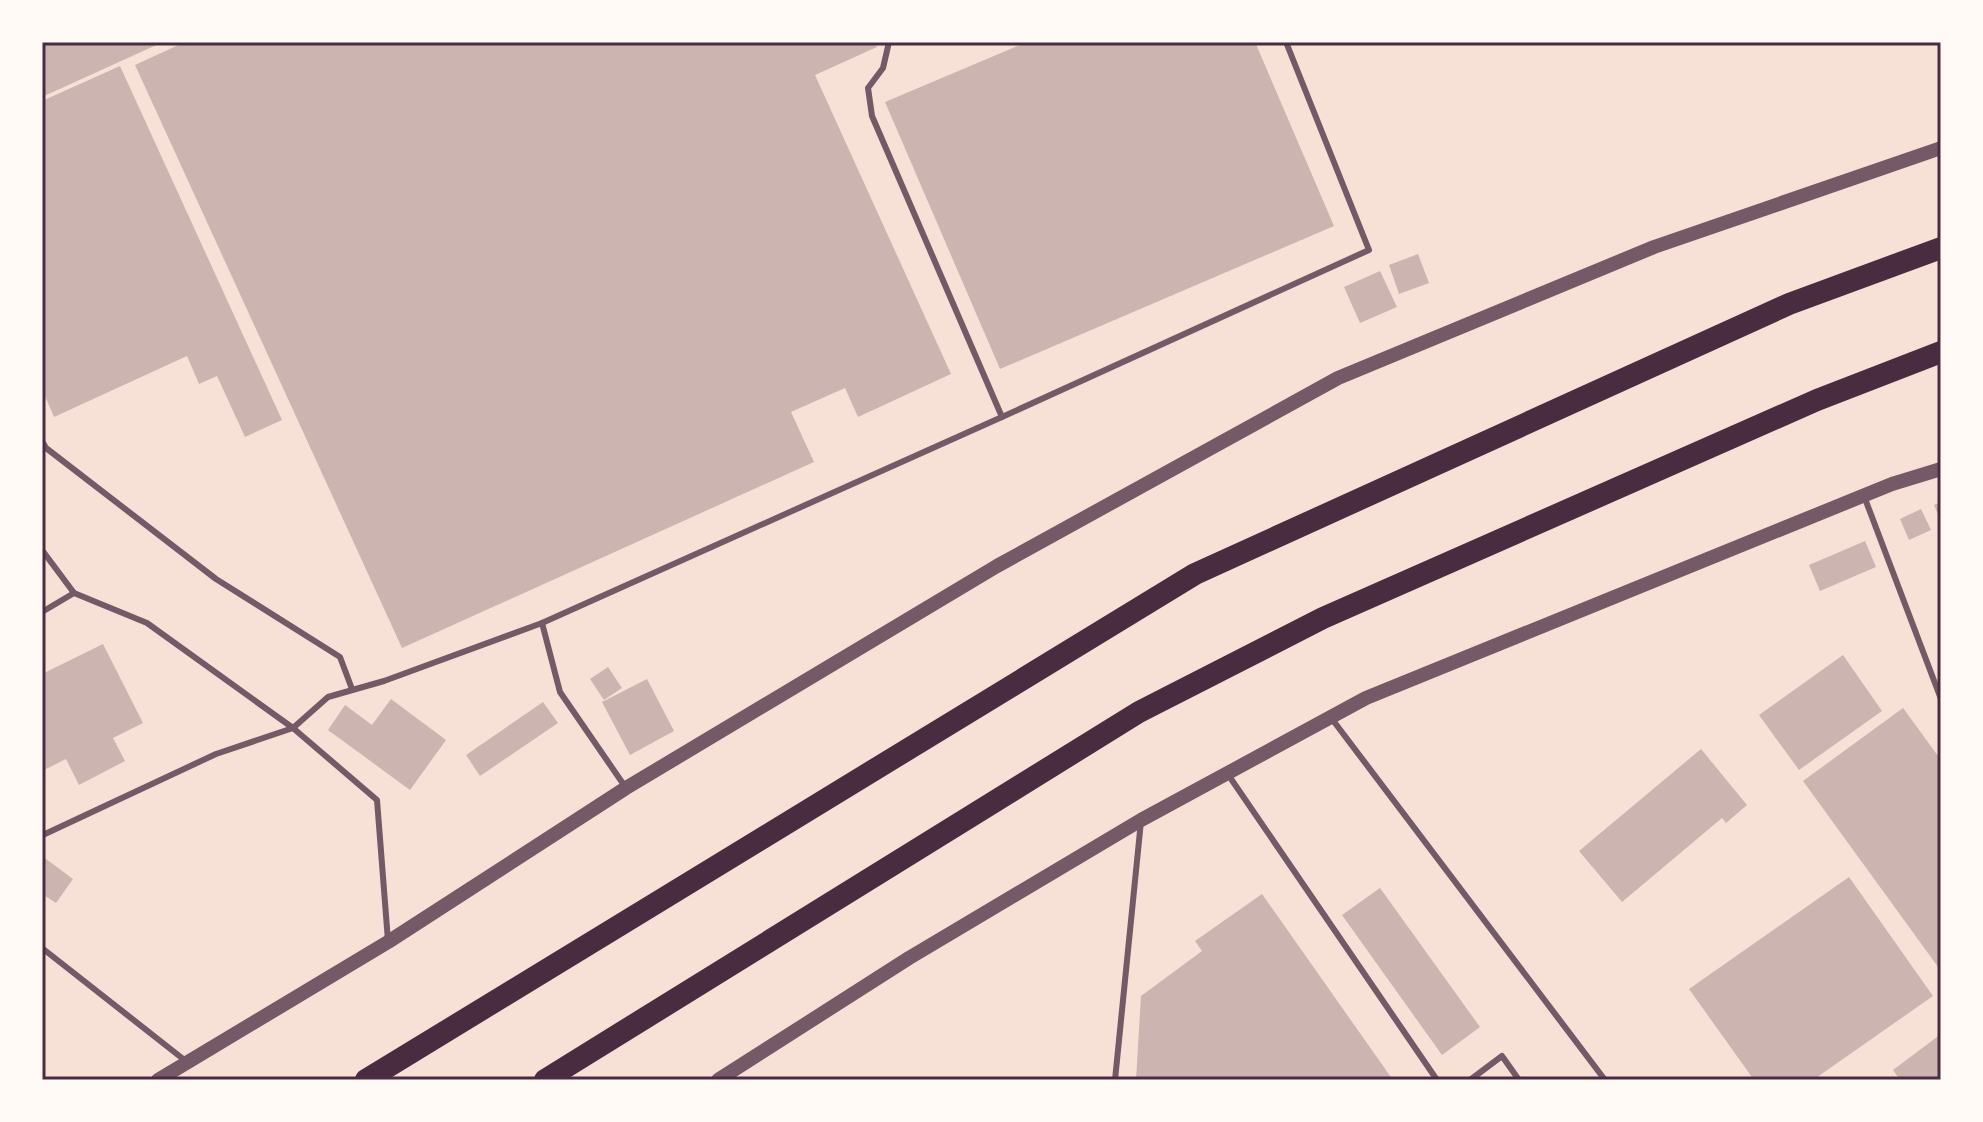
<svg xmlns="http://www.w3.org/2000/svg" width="1983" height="1122" font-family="Karla,sans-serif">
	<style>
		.building { fill: #ccb4b1 }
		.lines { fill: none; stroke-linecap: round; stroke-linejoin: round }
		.service { stroke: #755966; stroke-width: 6 }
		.tertiary { stroke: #755966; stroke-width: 14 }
		.trunk { stroke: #4a2c40; stroke-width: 22 }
		.neatline { fill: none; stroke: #4a2c40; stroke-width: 3 }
	</style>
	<rect width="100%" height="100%" fill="#f7e1d7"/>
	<g class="building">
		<path d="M 42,42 L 163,42 L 42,97 Z"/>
		<path d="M 185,42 L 875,42 L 877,47 L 815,75 L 951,374 L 858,417 L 845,388 L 791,412 L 814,462 L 402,648 L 135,65 Z"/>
		<path d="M 1027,42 L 1255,42 L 1334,226 L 1000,369 L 885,102 Z"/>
		<path d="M 120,66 L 282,420 L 245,437 L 217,376 L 199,384 L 187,356 L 54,417 L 42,389 L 42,101 Z"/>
		<path d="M 1418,254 L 1429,283 L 1399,294 L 1389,265 Z"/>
		<path d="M 1380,271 L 1397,307 L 1360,323 L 1344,287 Z"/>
		<path d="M 1941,502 L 1941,521 L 1934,505 Z"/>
		<path d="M 1921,509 L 1931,530 L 1909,540 L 1900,519 Z"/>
		<path d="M 1865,541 L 1876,567 L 1820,591 L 1809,565 Z"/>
		<path d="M 103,644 L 143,723 L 113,738 L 125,761 L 79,785 L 66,759 L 42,771 L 42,674 Z"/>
		<path d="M 1843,655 L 1882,711 L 1799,770 L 1759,715 Z"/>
		<path d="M 608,667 L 622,688 L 604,700 L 590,679 Z"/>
		<path d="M 647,679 L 674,731 L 630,755 L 602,702 Z"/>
		<path d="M 391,699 L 446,740 L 410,790 L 328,730 L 345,705 L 372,725 Z"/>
		<path d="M 543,702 L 558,723 L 480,776 L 466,755 Z"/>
		<path d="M 1903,708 L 1941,760 L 1941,971 L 1803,781 Z"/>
		<path d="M 1701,749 L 1747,805 L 1726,823 L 1722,818 L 1622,902 L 1579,851 Z"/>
		<path d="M 42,856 L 73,879 L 56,903 L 42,894 Z"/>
		<path d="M 1849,877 L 1933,996 L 1813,1080 L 1754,1080 L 1689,989 Z"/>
		<path d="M 1380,888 L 1480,1027 L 1442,1055 L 1342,915 Z"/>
		<path d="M 1262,894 L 1393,1080 L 1136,1080 L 1141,996 L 1202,951 L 1195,941 Z"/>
		<path d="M 1941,1034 L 1941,1080 L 1900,1080 L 1893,1070 Z"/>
	</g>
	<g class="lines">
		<g class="service">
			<path d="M 889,42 L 883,68 L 868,88 L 872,116 L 1002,417"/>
			<path d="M 42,441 L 46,448 L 216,579 L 340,657 L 352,689"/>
			<path d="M 1864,496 L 1941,699"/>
			<path d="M 42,550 L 74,593 L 147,623 L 293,728 L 377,800 L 388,941"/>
			<path d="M 42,612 L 74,593"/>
			<path d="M 542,623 L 560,692 L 626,788"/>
			<path d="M 1332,719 L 1605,1080"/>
			<path d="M 1227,773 L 1437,1080"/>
			<path d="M 45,834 L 216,754 L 293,728 L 328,697 L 384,681 L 542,623 L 1002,417 L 1369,250 L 1286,42"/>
			<path d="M 42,948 L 187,1062"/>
			<path d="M 1115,1080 L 1141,821"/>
			<path d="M 1470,1080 L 1502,1056 L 1519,1080"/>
		</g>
		<g class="tertiary">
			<path d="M 158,1080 L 388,942 L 626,788 L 997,566 L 1338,378 L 1654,247 L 1941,148"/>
			<path d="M 718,1080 L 909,958 L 1141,820 L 1366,698 L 1892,484 L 1941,469"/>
		</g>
		<g class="trunk">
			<path d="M 366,1080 L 1195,574 L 1789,304 L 1941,248"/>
			<path d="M 545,1080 L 1139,712 L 1323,618 L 1817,400 L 1941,352"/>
		</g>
	</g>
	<rect width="1983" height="1122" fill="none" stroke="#fffaf5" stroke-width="88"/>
	<rect x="44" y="44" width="1895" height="1034" class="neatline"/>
</svg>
